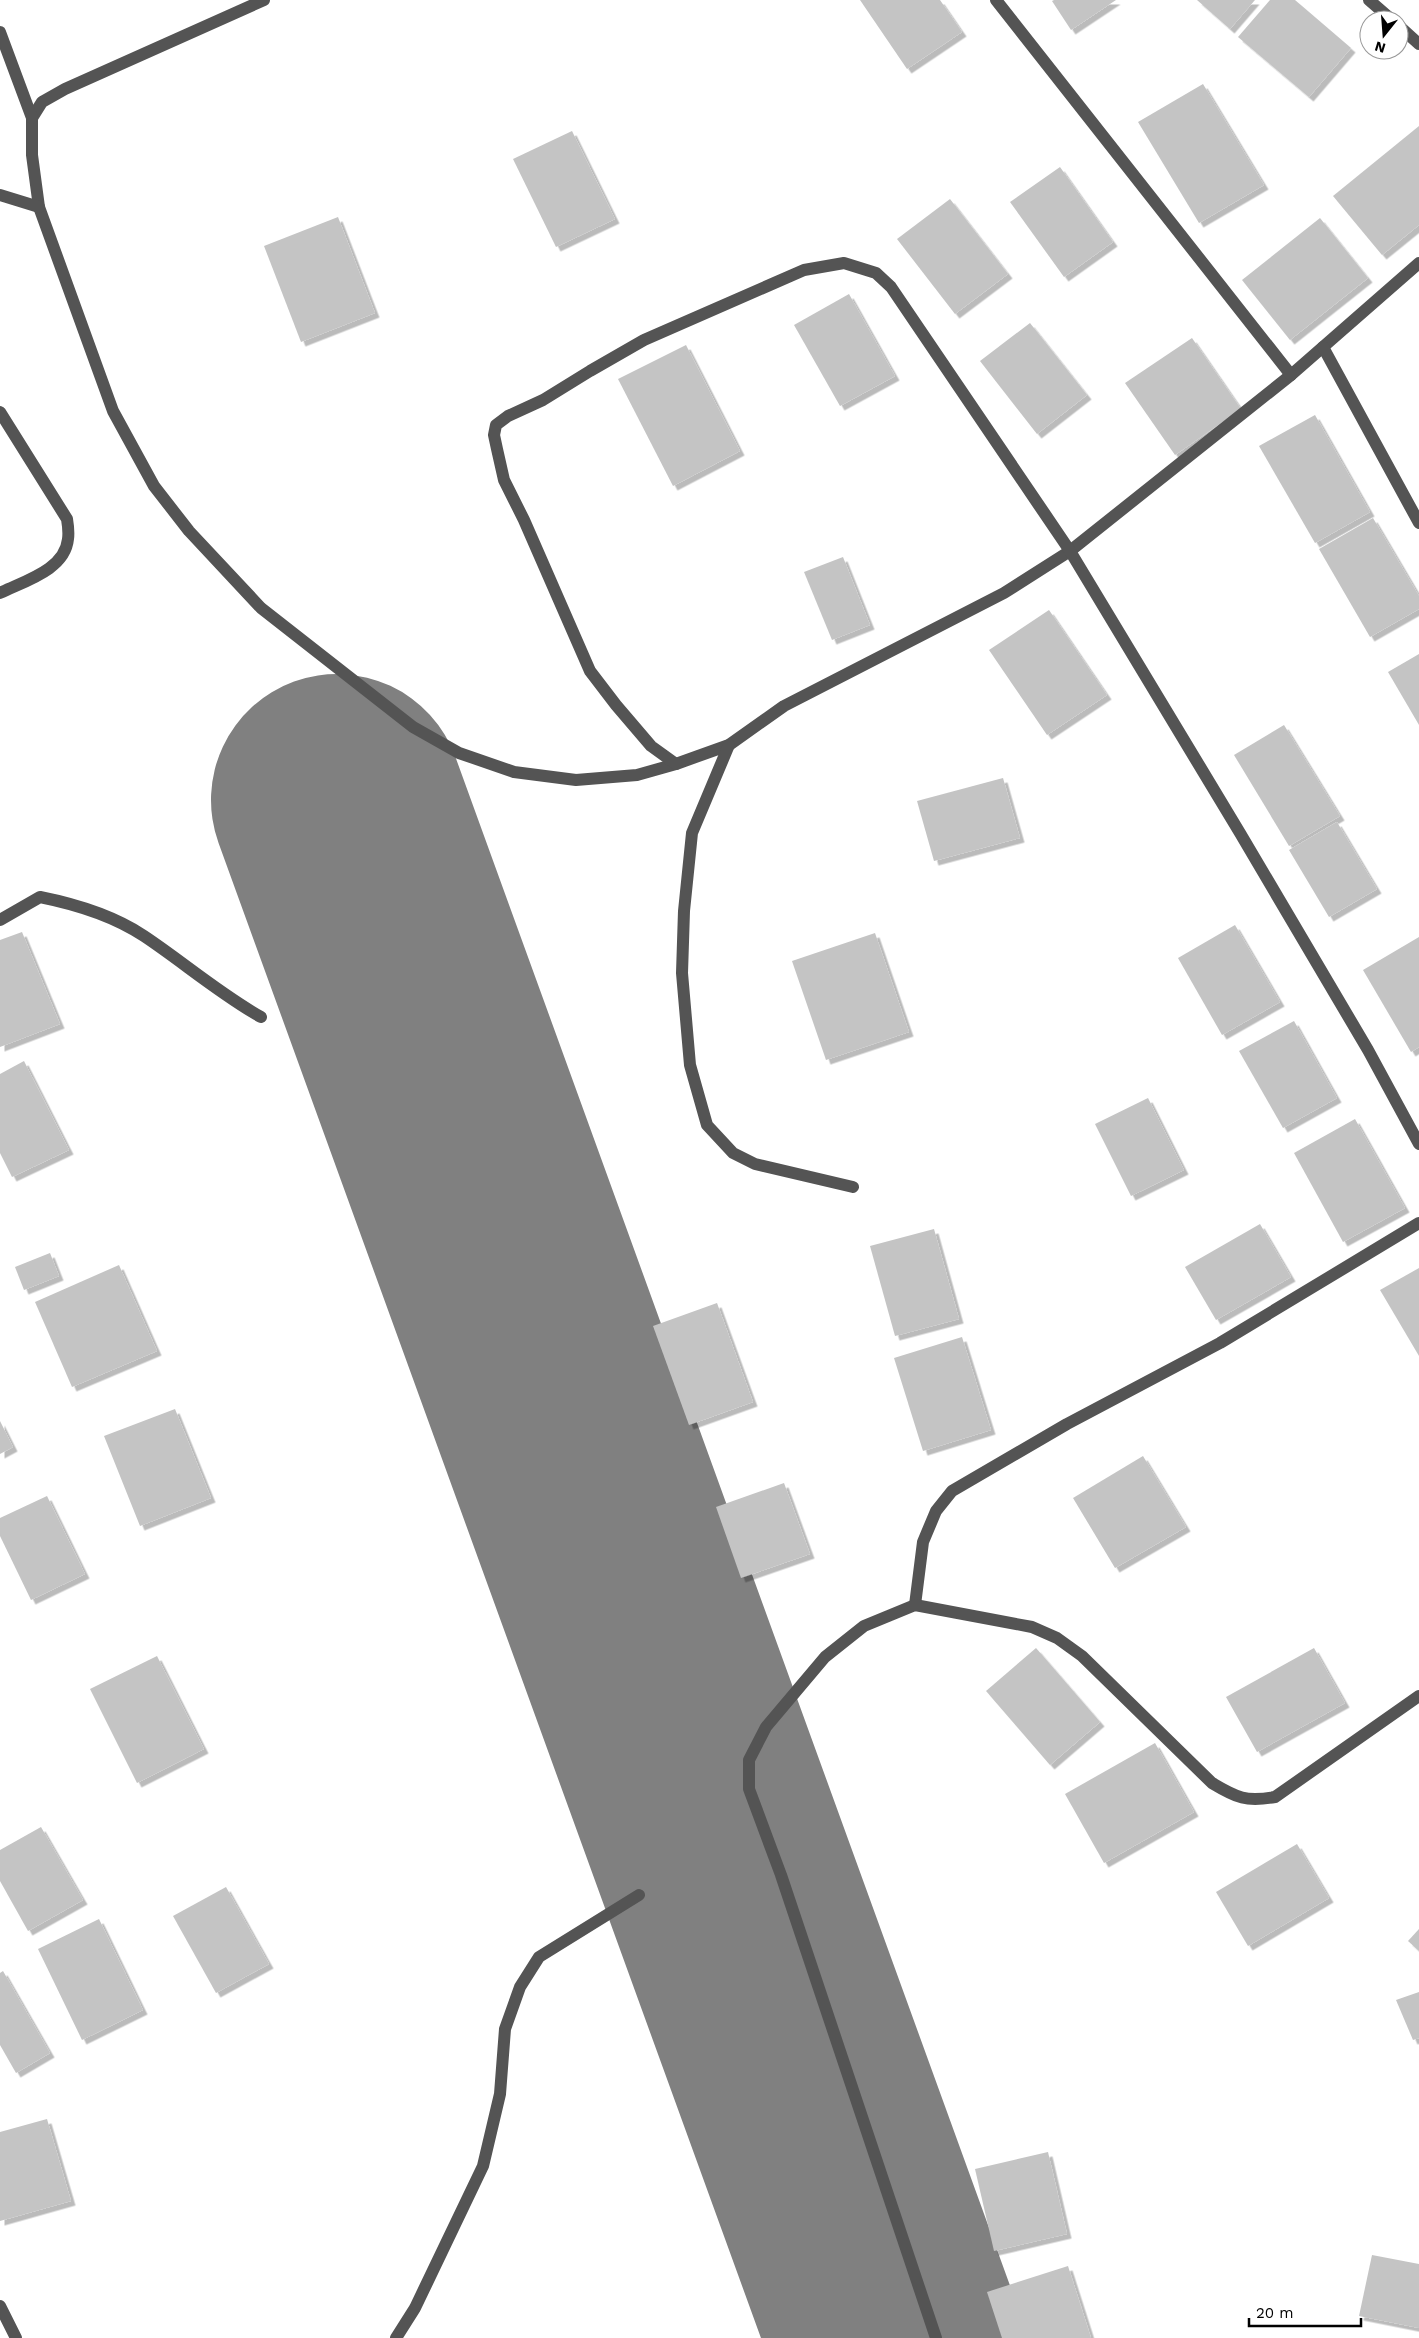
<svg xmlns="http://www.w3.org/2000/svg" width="1419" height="2338" font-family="'Work Sans',sans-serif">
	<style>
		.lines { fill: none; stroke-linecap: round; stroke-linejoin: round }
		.runway { stroke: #808080; stroke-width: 252 }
		.building { fill: #c4c4c4; filter: url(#shadow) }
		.minor { stroke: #545454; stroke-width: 12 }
	</style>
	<defs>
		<filter id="shadow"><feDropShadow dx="4.5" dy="4.5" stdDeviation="0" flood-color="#0004"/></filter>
	</defs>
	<rect width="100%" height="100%" fill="#fff"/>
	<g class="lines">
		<path class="runway" d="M 337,800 L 895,2338"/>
	</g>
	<g class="building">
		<path d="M 860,0 L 940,0 L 962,32 L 907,69 Z"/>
		<path d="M 1054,0 L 1116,0 L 1071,30 L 1052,1 Z"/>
		<path d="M 1197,0 L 1255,0 L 1230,29 Z"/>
		<path d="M 1270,0 L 1295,0 L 1351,48 L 1309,97 L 1238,37 Z"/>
		<path d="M 1203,84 L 1264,185 L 1199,223 L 1138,122 Z"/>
		<path d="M 1419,126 L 1419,225 L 1382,255 L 1333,196 Z"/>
		<path d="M 572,131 L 615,219 L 556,247 L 513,159 Z"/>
		<path d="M 1060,167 L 1113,242 L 1064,277 L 1010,202 Z"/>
		<path d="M 950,199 L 1008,274 L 955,314 L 897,239 Z"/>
		<path d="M 338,217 L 375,313 L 301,342 L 264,246 Z"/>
		<path d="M 1320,218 L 1368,278 L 1290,340 L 1242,280 Z"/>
		<path d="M 849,294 L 895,376 L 840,406 L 794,325 Z"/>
		<path d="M 1030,323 L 1087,395 L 1037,434 L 980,361 Z"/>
		<path d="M 1192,338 L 1241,409 L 1175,455 L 1125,383 Z"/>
		<path d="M 686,345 L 740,451 L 673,486 L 618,379 Z"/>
		<path d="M 1315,415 L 1370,512 L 1315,543 L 1259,446 Z"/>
		<path d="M 1373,518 L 1419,596 L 1419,609 L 1370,637 L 1319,549 Z"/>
		<path d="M 843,557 L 870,625 L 832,640 L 804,572 Z"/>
		<path d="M 1049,610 L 1107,695 L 1047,735 L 989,650 Z"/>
		<path d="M 1419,654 L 1419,725 L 1388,672 Z"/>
		<path d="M 1284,725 L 1340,816 L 1289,846 L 1234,755 Z"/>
		<path d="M 1003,778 L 1020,838 L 934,861 L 917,801 Z"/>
		<path d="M 1337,822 L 1377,889 L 1329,917 L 1289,850 Z"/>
		<path d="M 1235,925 L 1280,1002 L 1222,1035 L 1178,958 Z"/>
		<path d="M 22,932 L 60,1024 L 0,1047 L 0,940 Z"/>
		<path d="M 875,933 L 909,1032 L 826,1060 L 792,961 Z"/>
		<path d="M 1419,937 L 1419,1047 L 1411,1052 L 1363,970 Z"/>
		<path d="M 1294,1021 L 1337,1098 L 1283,1128 L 1239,1051 Z"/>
		<path d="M 24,1061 L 69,1150 L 12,1177 L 0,1153 L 0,1074 Z"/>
		<path d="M 1148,1098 L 1184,1170 L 1131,1196 L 1095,1124 Z"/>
		<path d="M 1355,1119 L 1405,1208 L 1343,1242 L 1294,1153 Z"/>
		<path d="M 1260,1224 L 1291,1277 L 1216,1320 L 1185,1267 Z"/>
		<path d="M 934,1229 L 959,1319 L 895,1336 L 870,1246 Z"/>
		<path d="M 50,1253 L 59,1276 L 24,1290 L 15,1267 Z"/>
		<path d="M 119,1265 L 157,1351 L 72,1387 L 35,1302 Z"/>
		<path d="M 1419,1268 L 1419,1356 L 1380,1290 Z"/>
		<path d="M 717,1303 L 753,1402 L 689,1425 L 653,1326 Z"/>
		<path d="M 962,1337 L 991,1430 L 923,1451 L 894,1358 Z"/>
		<path d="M 175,1409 L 211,1498 L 140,1526 L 104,1436 Z"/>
		<path d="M 0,1421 L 13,1447 L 0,1454 Z"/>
		<path d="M 1143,1456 L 1186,1527 L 1115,1568 L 1073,1498 Z"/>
		<path d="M 784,1483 L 810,1554 L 741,1578 L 716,1507 Z"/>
		<path d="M 47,1496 L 85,1574 L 31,1600 L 0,1536 L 0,1518 Z"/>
		<path d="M 1036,1648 L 1100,1722 L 1050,1765 L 986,1691 Z"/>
		<path d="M 1314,1648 L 1345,1703 L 1257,1752 L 1226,1697 Z"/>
		<path d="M 157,1656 L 204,1749 L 137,1783 L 90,1689 Z"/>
		<path d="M 1155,1743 L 1194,1812 L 1104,1863 L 1065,1794 Z"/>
		<path d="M 41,1827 L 83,1900 L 28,1931 L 0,1881 L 0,1850 Z"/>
		<path d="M 1297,1844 L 1329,1898 L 1248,1946 L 1216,1892 Z"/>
		<path d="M 226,1887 L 269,1964 L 216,1993 L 173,1916 Z"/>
		<path d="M 99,1919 L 143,2010 L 82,2040 L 38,1949 Z"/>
		<path d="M 1419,1929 L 1419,1951 L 1408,1941 Z"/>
		<path d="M 3,1971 L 50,2053 L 16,2073 L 0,2045 L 0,1973 Z"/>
		<path d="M 1419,1992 L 1419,2038 L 1413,2040 L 1396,2000 Z"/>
		<path d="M 47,2119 L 71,2201 L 0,2221 L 0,2132 Z"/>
		<path d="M 1048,2152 L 1067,2234 L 994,2251 L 975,2169 Z"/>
		<path d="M 1372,2255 L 1419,2264 L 1419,2328 L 1359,2316 Z"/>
		<path d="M 1068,2266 L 1091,2338 L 1002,2338 L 987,2292 Z"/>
	</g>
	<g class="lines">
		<g class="minor">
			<path d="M 264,0 L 65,89 L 42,102 L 32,118 L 32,155 L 39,207 L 113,411 L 154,486 L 189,531 L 261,608 L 413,727 L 459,753 L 514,772 L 576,780 L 637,775 L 676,764 L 729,745 L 784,706 L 1004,593 L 1070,551 L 1291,375 L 1419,263"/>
			<path d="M 996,0 L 1291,375"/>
			<path d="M 1369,0 L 1392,20"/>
			<path d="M 1399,26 L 1419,44"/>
			<path d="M 0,32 L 32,118"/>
			<path d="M 0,195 L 39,207"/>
			<path d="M 1323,347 L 1419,523"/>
			<path d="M 0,412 L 67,519 C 68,525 69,532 68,539 C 65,570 24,581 0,593"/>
			<path d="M 729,745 L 692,833 L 684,911 L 682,973 L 690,1065 L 707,1125 L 733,1153 L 755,1164 L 853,1187"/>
			<path d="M 676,764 L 651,746 L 616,705 L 590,671 L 524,520 L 504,480 L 497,449 L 494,435 L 496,425 L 508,416 L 543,400 L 590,371 L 644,340 L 804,270 L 844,263 L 876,273 L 891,287 L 1070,551 L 1240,833 L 1368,1050 L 1419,1144"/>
			<path d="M 0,920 L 40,897 C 75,904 114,916 144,936 C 183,962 220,994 261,1017"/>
			<path d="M 915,1605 L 923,1542 L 936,1511 L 952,1491 L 1067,1424 L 1220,1343 L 1419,1223"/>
			<path d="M 0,2306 L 16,2338"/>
			<path d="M 396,2338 L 415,2308 L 483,2166 L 500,2094 L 505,2029 L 520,1987 L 539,1957 L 639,1895"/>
			<path d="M 936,2338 L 781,1875 L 749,1789 L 749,1760 L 766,1727 L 825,1657 L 864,1626 L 915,1605 L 1032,1627 L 1057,1638 L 1082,1656 L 1212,1783 C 1237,1798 1246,1802 1275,1797 L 1419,1696"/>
		</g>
	</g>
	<g transform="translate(1384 35) rotate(197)"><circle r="24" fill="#ffffff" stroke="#999999"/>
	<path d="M0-4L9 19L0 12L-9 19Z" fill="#000000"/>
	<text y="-8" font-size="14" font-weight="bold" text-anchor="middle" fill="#000000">N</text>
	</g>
	<path d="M1249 2318v8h112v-8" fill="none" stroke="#000000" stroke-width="2.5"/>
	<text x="1256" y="2318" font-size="15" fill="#000000" stroke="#ffffff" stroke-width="4" paint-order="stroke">20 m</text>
</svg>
